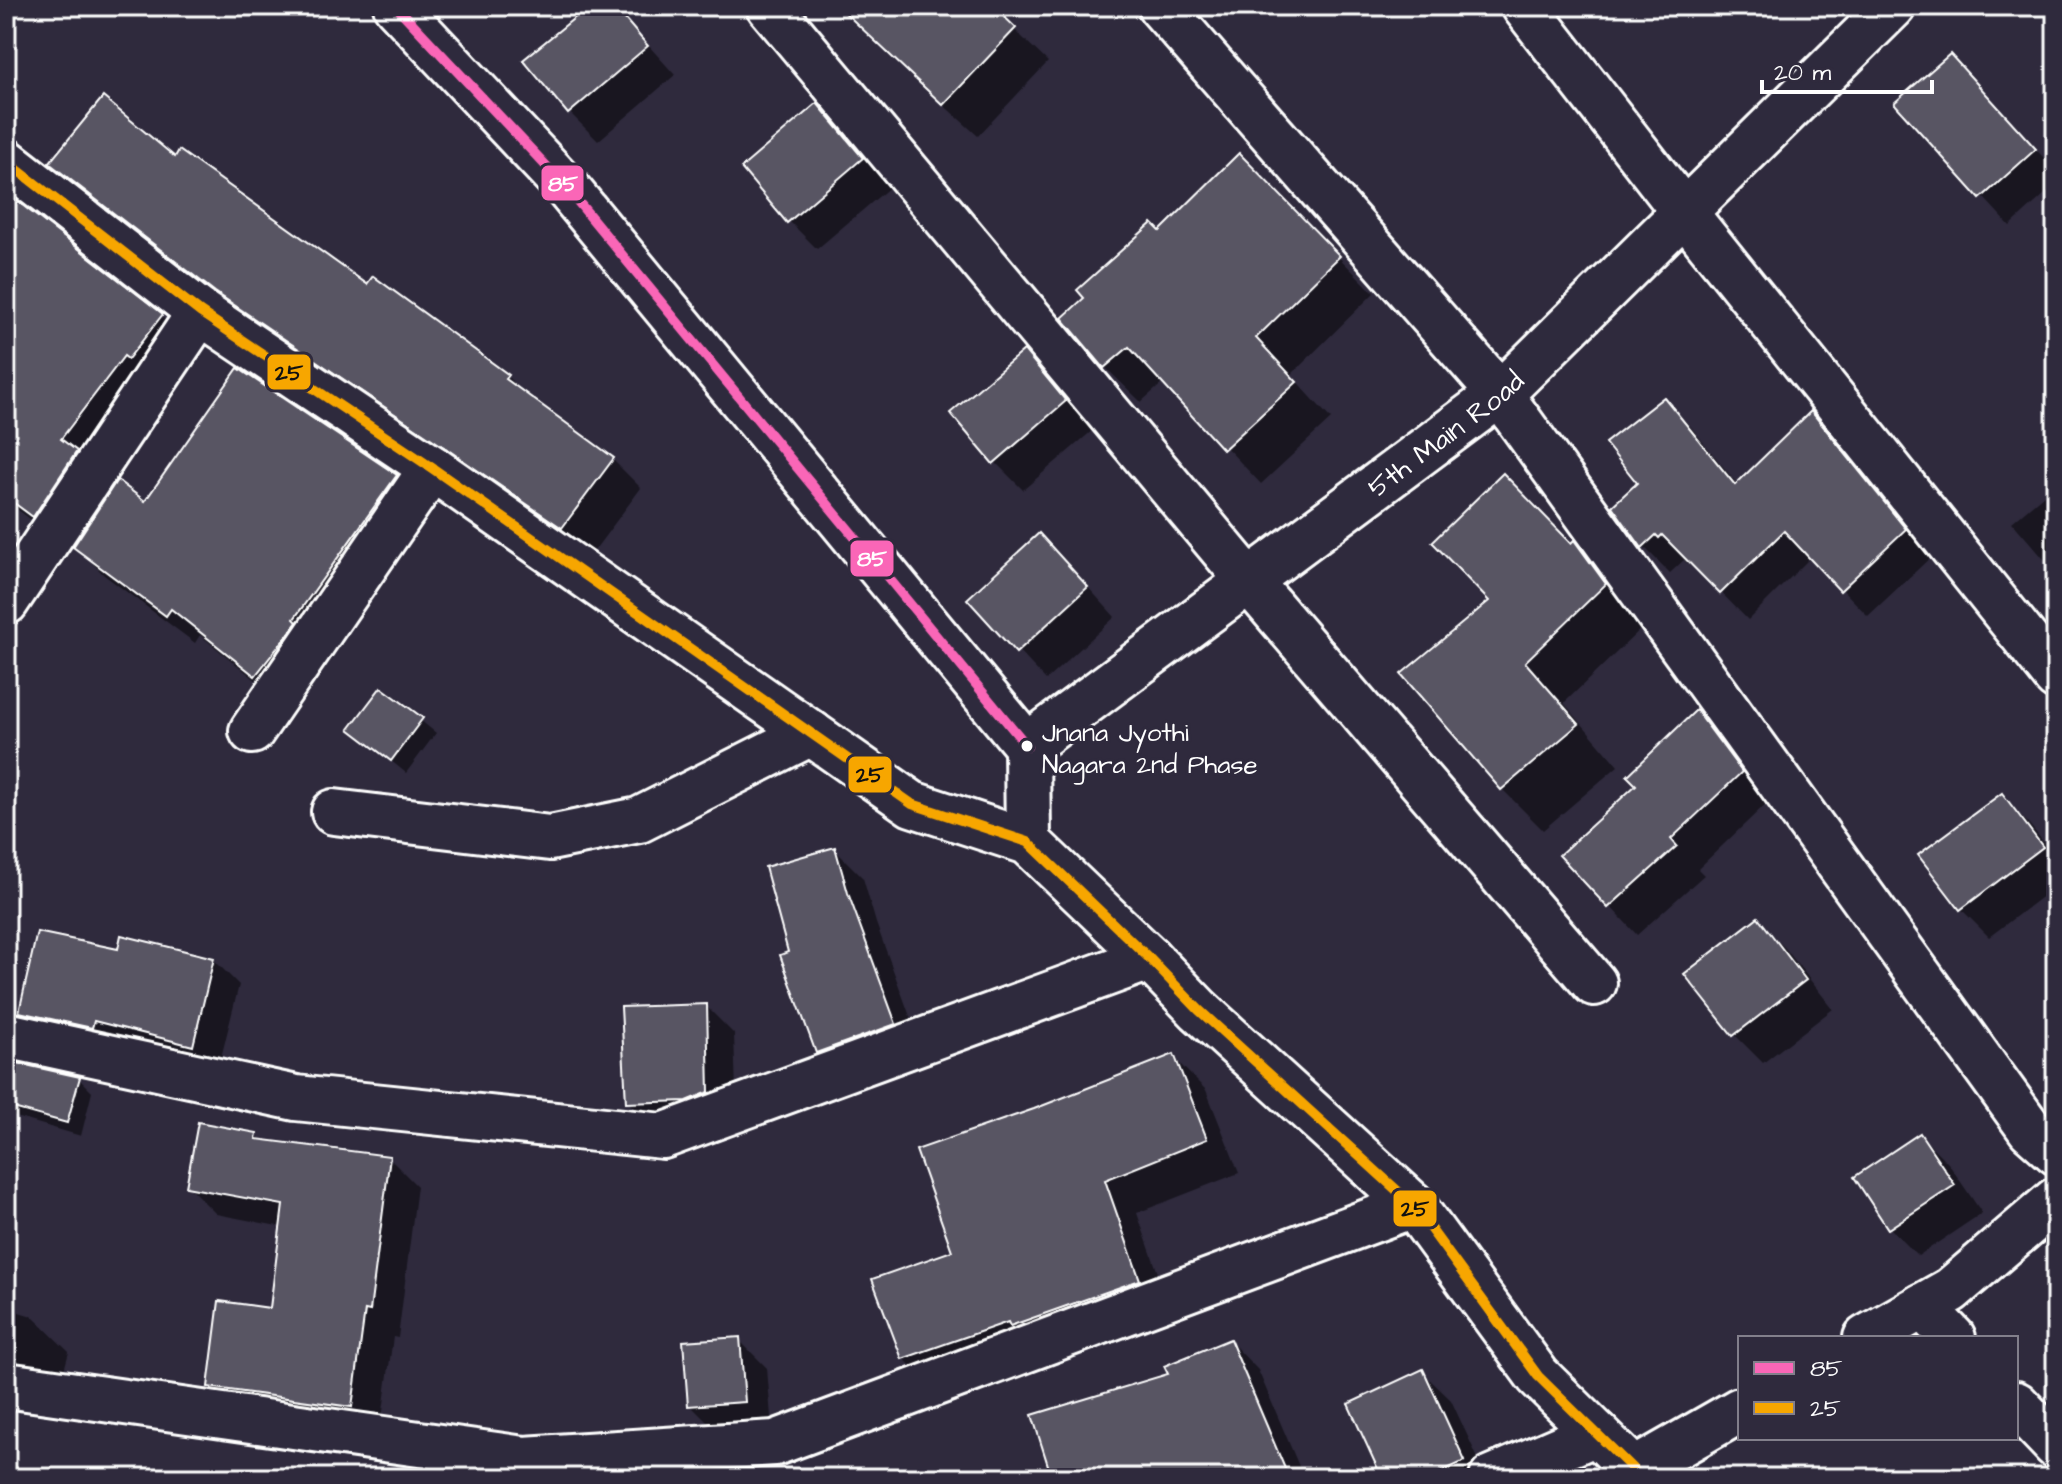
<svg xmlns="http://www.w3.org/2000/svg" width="2062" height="1484" font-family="'Architects Daughter',sans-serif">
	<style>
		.shadow { fill: #0007 }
		.building { fill: #595564; stroke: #fff; stroke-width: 2 }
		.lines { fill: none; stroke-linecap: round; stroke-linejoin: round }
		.street-casing { stroke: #fff; stroke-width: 50 }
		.street { stroke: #2f2a3d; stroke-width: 44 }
		.bus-1-casing { stroke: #2f2a3d; stroke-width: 16 }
		.bus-2-casing { stroke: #2f2a3d; stroke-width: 16 }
		.bus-1 { stroke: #fa66b7; stroke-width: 10 }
		.bus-2 { stroke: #f7a600; stroke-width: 10 }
		.bus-dot { fill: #fff; stroke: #2f2a3d; stroke-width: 3 }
		.labels { text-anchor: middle; stroke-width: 6; stroke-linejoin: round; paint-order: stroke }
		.bus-label { font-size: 26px; fill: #fff; stroke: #2f2a3d; text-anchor: start }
		.street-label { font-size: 28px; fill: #fff; stroke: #2f2a3d }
		.line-badge { stroke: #2f2a3d; stroke-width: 3 }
		.badge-label { font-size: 22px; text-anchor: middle; font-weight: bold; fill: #fff }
		.pale-badge-label { font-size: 22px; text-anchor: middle; font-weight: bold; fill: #111 }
	</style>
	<rect width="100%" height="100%" fill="#2f2a3d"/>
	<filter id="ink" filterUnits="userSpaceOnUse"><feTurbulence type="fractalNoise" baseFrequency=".0125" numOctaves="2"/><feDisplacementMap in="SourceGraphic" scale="16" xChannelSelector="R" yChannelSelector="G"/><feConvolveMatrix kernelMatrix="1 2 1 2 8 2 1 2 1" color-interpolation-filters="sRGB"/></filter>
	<g filter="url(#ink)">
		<g class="shadow">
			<path d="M 592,6 L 613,6 L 675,75 L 598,141 L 570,113 L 526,61 Z"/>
			<path d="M 844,6 L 990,6 L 1048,62 L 978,136 L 912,77 Z"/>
			<path d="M 1950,57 L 2056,171 L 2056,184 L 2010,226 L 1897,104 Z"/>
			<path d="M 817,106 L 845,134 L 890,187 L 817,249 L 789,221 Z"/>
			<path d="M 1239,156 L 1374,293 L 1291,375 L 1331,419 L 1261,484 L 1164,382 L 1141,402 L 1105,367 L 1160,233 Z"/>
			<path d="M 175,160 L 507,376 L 533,402 L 613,460 L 641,488 L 591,555 L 245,319 L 80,191 L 52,163 Z"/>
			<path d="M 6,213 L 161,316 L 188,343 L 61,542 L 6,501 Z"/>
			<path d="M 1023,353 L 1051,381 L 1093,430 L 1023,490 L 995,462 Z"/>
			<path d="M 1664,399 L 1690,426 L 1738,485 L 1811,414 L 1837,440 L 1931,557 L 1868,616 L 1811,557 L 1748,620 L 1690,561 L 1687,563 L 1684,560 L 1670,573 L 1644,547 L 1614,506 L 1640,483 Z"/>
			<path d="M 396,476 L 424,504 L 284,703 L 200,635 L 195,643 L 104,575 L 76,546 L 145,504 Z"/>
			<path d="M 2056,485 L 2056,573 L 2012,522 Z"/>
			<path d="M 1574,543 L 1615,583 L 1645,625 L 1564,703 L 1618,766 L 1543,830 L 1502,789 L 1492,601 Z"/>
			<path d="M 1067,564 L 1115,617 L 1046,680 L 970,599 Z"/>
			<path d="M 382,689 L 436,733 L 406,773 L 352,729 Z"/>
			<path d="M 1696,712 L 1724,740 L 1769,801 L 1698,869 L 1704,875 L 1637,935 L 1562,855 L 1639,786 Z"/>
			<path d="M 2001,796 L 2029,824 L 2056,858 L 2056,886 L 1989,937 L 1961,909 Z"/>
			<path d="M 835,850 L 863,878 L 876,923 L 923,1052 L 846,1080 L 817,1052 L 791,953 Z"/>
			<path d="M 1757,920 L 1785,948 L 1833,1009 L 1763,1063 L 1735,1035 L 1687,974 Z"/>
			<path d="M 120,951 L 213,959 L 239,985 L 218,1070 L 46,1037 L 21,1012 Z"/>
			<path d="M 706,1006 L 734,1034 L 737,1120 L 656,1130 L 628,1102 Z"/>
			<path d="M 1173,1057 L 1206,1090 L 1239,1173 L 1137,1213 L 1172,1313 L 937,1391 L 903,1358 L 954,1252 L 1035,1111 Z"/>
			<path d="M 6,1063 L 78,1078 L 92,1092 L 81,1136 L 9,1115 L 6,1112 Z"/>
			<path d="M 256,1135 L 264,1142 L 389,1158 L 417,1186 L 398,1338 L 393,1337 L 380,1434 L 238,1415 L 210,1386 L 272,1311 L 283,1227 L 216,1214 L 188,1186 Z"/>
			<path d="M 1920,1135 L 1948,1163 L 1982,1213 L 1918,1256 L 1890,1228 L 1856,1177 Z"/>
			<path d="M 6,1207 L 10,1212 L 6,1228 Z"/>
			<path d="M 6,1308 L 32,1316 L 69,1352 L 57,1396 L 6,1382 Z"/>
			<path d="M 739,1340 L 767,1368 L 772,1429 L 718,1433 L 690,1405 Z"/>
			<path d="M 1230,1341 L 1258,1370 L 1304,1478 L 1054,1478 L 1170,1376 Z"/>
			<path d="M 1422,1372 L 1451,1400 L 1487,1478 L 1384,1478 Z"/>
		</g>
		<g class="building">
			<path d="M 589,6 L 614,6 L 648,46 L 568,114 L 523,60 Z"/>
			<path d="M 838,6 L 993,6 L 1016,28 L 943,105 Z"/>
			<path d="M 1950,54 L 2036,149 L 1980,199 L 1894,103 Z"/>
			<path d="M 103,97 L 175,157 L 179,150 L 367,284 L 373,276 L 509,375 L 506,379 L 614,458 L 562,528 L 215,292 L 49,163 Z"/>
			<path d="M 817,103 L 863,158 L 787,223 L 741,168 Z"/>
			<path d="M 1239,153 L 1340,256 L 1256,338 L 1297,382 L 1223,450 L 1129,347 L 1104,368 L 1062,318 L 1084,298 L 1077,290 L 1152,223 L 1160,231 Z"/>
			<path d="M 17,201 L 163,314 L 128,359 L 124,356 L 61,439 L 77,451 L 33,517 L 6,497 L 6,215 Z"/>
			<path d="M 1024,350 L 1066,401 L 993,464 L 950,413 Z"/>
			<path d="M 238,368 L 397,475 L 294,619 L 297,622 L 289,633 L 255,676 L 171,609 L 166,616 L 73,547 L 117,480 L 145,501 Z"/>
			<path d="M 1664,397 L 1735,485 L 1811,411 L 1906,529 L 1840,591 L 1784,531 L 1720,594 L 1662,535 L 1659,538 L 1656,535 L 1642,548 L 1612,506 L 1637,483 L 1605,443 Z"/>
			<path d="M 1503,473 L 1571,543 L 1574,540 L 1606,584 L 1525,662 L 1579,724 L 1501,790 L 1401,674 L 1489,601 L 1432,542 Z"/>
			<path d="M 1039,533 L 1088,587 L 1016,653 L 967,599 Z"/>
			<path d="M 381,687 L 423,718 L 391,761 L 349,729 Z"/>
			<path d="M 1696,710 L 1742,772 L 1671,839 L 1677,846 L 1608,908 L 1559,855 L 1636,785 L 1627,776 Z"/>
			<path d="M 2002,793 L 2043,847 L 1960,910 L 1918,855 Z"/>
			<path d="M 835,847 L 848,893 L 896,1024 L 816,1053 L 780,955 L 788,952 L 765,867 Z"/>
			<path d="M 1758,917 L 1806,980 L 1733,1036 L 1684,974 Z"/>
			<path d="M 37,932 L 118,949 L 121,935 L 214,958 L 193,1046 L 94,1021 L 92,1028 L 19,1012 Z"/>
			<path d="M 707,1004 L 709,1092 L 687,1101 L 626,1103 L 621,1007 Z"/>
			<path d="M 1174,1054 L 1207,1139 L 1105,1180 L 1140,1280 L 1010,1326 L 1008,1322 L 902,1359 L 872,1279 L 952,1251 L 916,1150 L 1034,1109 Z"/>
			<path d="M 8,1061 L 80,1077 L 67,1123 L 6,1106 Z"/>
			<path d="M 198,1122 L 257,1133 L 256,1139 L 390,1156 L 370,1311 L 365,1310 L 352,1407 L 208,1387 L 219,1301 L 270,1308 L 283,1205 L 186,1187 Z"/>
			<path d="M 1920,1133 L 1955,1185 L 1888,1229 L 1854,1177 Z"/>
			<path d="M 740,1337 L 745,1402 L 688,1406 L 683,1341 Z"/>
			<path d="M 1230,1339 L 1289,1478 L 1052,1478 L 1032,1415 L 1168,1374 L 1164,1366 Z"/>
			<path d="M 1423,1369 L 1465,1461 L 1427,1478 L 1382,1478 L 1348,1404 Z"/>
		</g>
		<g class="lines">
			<defs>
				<g id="street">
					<path d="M 396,6 L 566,187 L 1027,746"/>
					<path d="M 769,6 L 1249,581 L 1594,983"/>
					<path d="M 1160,6 L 1500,394 L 2030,1129 L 2056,1152"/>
					<path d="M 1524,6 L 1684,212 L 2056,677"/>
					<path d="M 6,161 L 200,312 L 432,468 L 912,804 L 1028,842 L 1149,958 L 1199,1010 L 1413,1205 L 1538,1376 L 1642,1478"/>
					<path d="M 6,602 L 200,312"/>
					<path d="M 252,731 L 432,468"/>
					<path d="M 334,812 L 550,838 L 639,820 L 811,733"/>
					<path id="s1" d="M 1028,842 L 1027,746 L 1500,394 L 1893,6"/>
					<path d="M 6,1035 L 296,1098 L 663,1136 L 1149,958"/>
					<path d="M 1922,1306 L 1953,1338"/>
					<path d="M 1866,1338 L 1951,1290 L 2056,1200"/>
					<path d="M 6,1385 L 524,1459 L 775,1443 L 1413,1205"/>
					<path d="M 2016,1404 L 2056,1446"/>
					<path d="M 1635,1470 L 1740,1410"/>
					<path d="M 1492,1478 L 1596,1433"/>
				</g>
			</defs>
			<use href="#street" class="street-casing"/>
			<use href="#street" class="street"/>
			<defs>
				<path id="bus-1" d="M 396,6 L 566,187 L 1027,746"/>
				<path id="bus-2" d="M 6,161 L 200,312 L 432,468 L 912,804 L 1028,842 L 1149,958 L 1199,1010 L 1413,1205 L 1538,1376 L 1642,1478"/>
			</defs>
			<use href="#bus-1" class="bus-1-casing"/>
			<use href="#bus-2" class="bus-2-casing"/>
			<use href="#bus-1" class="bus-1"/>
			<use href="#bus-2" class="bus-2"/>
		</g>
	</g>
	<circle class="bus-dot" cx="1027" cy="746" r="7"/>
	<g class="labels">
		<g class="bus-label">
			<text x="1042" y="741">Jnana Jyothi<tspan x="1042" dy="32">Nagara 2nd Phase</tspan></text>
		</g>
		<g class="street-label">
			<text dy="10" stroke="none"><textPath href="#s1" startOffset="618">5th Main Road</textPath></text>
		</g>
	</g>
	<g class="line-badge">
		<rect x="540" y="164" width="45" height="38" rx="8" fill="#fa66b7"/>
		<rect x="266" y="353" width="46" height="38" rx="8" fill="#f7a600"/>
		<rect x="849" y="539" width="46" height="39" rx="8" fill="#fa66b7"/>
		<rect x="847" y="755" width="46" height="39" rx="8" fill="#f7a600"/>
		<rect x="1392" y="1189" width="46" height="39" rx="8" fill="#f7a600"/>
	</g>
	<g class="badge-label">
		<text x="563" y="191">85</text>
		<text x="872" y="566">85</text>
	</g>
	<g class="pale-badge-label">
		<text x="289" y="380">25</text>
		<text x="870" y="782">25</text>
		<text x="1415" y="1216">25</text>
	</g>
	<rect width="2062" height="1484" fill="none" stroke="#2f2a3d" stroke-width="32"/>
	<rect x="16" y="16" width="2030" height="1452" fill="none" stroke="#fff" stroke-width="3" filter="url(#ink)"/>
	<rect x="1738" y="1336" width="280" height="104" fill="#2f2a3d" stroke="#827f8b" stroke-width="2"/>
	<rect x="1754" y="1362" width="40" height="12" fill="#fa66b7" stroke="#827f8b" stroke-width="2"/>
	<text x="1810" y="1376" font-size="24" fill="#ffffff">85</text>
	<rect x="1754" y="1402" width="40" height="12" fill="#f7a600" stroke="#827f8b" stroke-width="2"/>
	<text x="1810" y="1416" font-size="24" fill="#ffffff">25</text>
	<path d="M1762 80v12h170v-12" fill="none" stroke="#ffffff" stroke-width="4"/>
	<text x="1774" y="80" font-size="24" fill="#ffffff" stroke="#2f2a3d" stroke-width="6" paint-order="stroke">20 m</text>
</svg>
